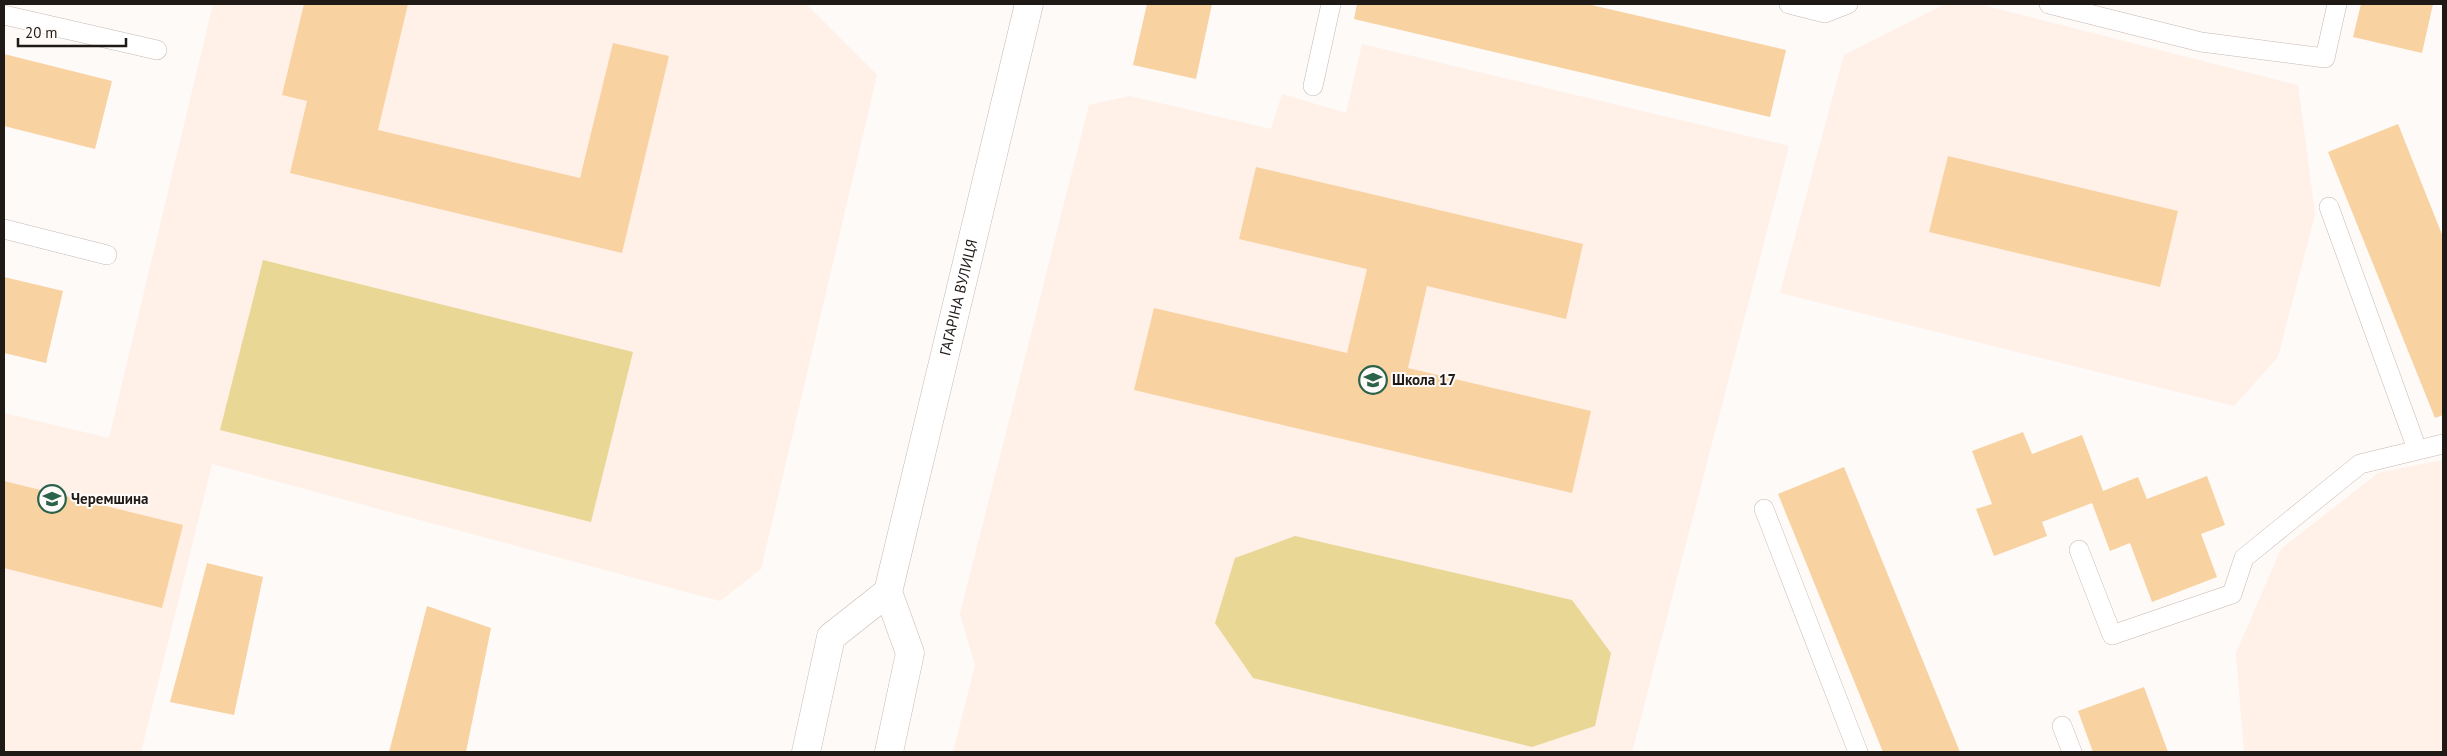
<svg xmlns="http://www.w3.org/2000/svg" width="2447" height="756" font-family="'PT Sans',sans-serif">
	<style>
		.built { fill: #fff0e8 }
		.green { fill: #e9d795 }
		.building { fill: #f9d2a2 }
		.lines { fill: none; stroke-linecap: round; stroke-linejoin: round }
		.service-casing { stroke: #c9b9b1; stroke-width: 20 }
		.minor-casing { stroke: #c9b9b1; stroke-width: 29 }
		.service { stroke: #fff; stroke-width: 19 }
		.minor { stroke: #fff; stroke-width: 28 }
		.labels { text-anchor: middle; stroke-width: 4; stroke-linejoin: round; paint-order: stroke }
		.street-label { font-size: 15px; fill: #201a17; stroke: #fdfaf8 }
		.poi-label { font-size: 15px; font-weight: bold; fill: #201a17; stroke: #fdfaf8; text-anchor: start }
	</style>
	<rect width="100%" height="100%" fill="#fdfaf8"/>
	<g class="built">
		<path d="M 213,4 L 806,4 L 877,75 L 761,569 L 720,601 L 212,464 L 141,752 L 4,752 L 4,413 L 109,438 Z"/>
		<path d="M 1945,4 L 1978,4 L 2298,85 L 2315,214 L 2278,357 L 2234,406 L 1780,293 L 1844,55 Z"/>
		<path d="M 1362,44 L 1789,146 L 1632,752 L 953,752 L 975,665 L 960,614 L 1089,105 L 1130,96 L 1271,129 L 1282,94 L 1346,113 Z"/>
		<path d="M 2443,460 L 2443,752 L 2244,752 L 2236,653 L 2281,549 L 2378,473 Z"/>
	</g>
	<g class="green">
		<path d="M 263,260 L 633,352 L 591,522 L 220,430 Z"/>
		<path d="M 1295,536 L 1572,600 L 1611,653 L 1595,726 L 1532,747 L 1253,678 L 1215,623 L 1235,558 Z"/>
	</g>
	<g class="building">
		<path d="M 304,4 L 408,4 L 378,130 L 580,178 L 613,43 L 669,56 L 622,253 L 290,173 L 307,101 L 282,95 Z"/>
		<path d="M 1147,4 L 1212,4 L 1196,79 L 1133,65 Z"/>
		<path d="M 1357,4 L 1587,4 L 1786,50 L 1770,117 L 1354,19 Z"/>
		<path d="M 2361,4 L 2433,4 L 2422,53 L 2353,37 Z"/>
		<path d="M 4,54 L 112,81 L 95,149 L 4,126 Z"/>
		<path d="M 2398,124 L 2443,237 L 2443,415 L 2435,418 L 2328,152 Z"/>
		<path d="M 1948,156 L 2178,211 L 2160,287 L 1929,232 Z"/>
		<path d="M 1256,167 L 1583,244 L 1566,319 L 1427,286 L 1408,368 L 1591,411 L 1572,493 L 1134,390 L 1154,308 L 1347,353 L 1367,269 L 1239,239 Z"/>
		<path d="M 4,277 L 63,291 L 46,363 L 4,353 Z"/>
		<path d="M 2023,432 L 2032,454 L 2082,435 L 2103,491 L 2138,477 L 2147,499 L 2207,476 L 2225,525 L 2201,534 L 2217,577 L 2152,602 L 2130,543 L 2110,551 L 2092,503 L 2042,522 L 2047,536 L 1994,556 L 1976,509 L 1992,504 L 1972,451 Z"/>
		<path d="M 1844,467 L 1960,752 L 1883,752 L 1778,494 Z"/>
		<path d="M 4,481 L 183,525 L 162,608 L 4,568 Z"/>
		<path d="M 207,563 L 263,577 L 234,715 L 170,702 Z"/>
		<path d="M 427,606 L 491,628 L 466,752 L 389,752 Z"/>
		<path d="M 2144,687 L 2168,752 L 2093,752 L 2078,711 Z"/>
	</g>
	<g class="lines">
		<defs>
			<g id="service">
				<path d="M 1789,4 L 1825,13 L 1848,4"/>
				<path d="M 2049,4 L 2201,42 L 2325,58 L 2337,4"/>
				<path d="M 4,15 L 157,50"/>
				<path d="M 1313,86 L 1331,4"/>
				<path d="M 2329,207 L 2417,449"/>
				<path d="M 4,229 L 107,255"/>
				<path d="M 1764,509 L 1858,752"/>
				<path d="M 2079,550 L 2112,635 L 2232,594 L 2244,558 L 2360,464 L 2443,444"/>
				<path d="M 2062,726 L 2072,752"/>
			</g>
			<g id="minor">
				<path d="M 806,752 L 831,637 L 888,592"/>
				<path id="s1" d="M 889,752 L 910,653 L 888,592 L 1029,4"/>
			</g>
		</defs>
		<use href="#service" class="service-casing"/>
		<use href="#minor" class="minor-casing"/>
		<use href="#service" class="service"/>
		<use href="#minor" class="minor"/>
	</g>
	<defs>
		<symbol id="school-ring" viewBox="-11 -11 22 22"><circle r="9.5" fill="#fdfaf8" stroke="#2a624a" stroke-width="1.5"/><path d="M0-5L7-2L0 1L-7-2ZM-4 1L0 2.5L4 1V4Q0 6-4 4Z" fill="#2a624a"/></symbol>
	</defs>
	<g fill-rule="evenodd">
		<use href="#school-ring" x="1357" y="364" width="32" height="32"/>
		<use href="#school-ring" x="36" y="483" width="32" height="32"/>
	</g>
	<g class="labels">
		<g class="street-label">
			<text dy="5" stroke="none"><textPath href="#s1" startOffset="469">ГАГАРІНА ВУЛИЦЯ</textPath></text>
		</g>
		<g class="poi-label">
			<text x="1392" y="385">Школа 17</text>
			<text x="71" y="504">Черемшина</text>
		</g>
	</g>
	<rect width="2447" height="756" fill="none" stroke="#201a17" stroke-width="10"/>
	<path d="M18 38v8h108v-8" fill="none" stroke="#201a17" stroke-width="2.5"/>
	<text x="25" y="38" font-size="15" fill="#201a17" stroke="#fdfaf8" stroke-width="4" paint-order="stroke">20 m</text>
</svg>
